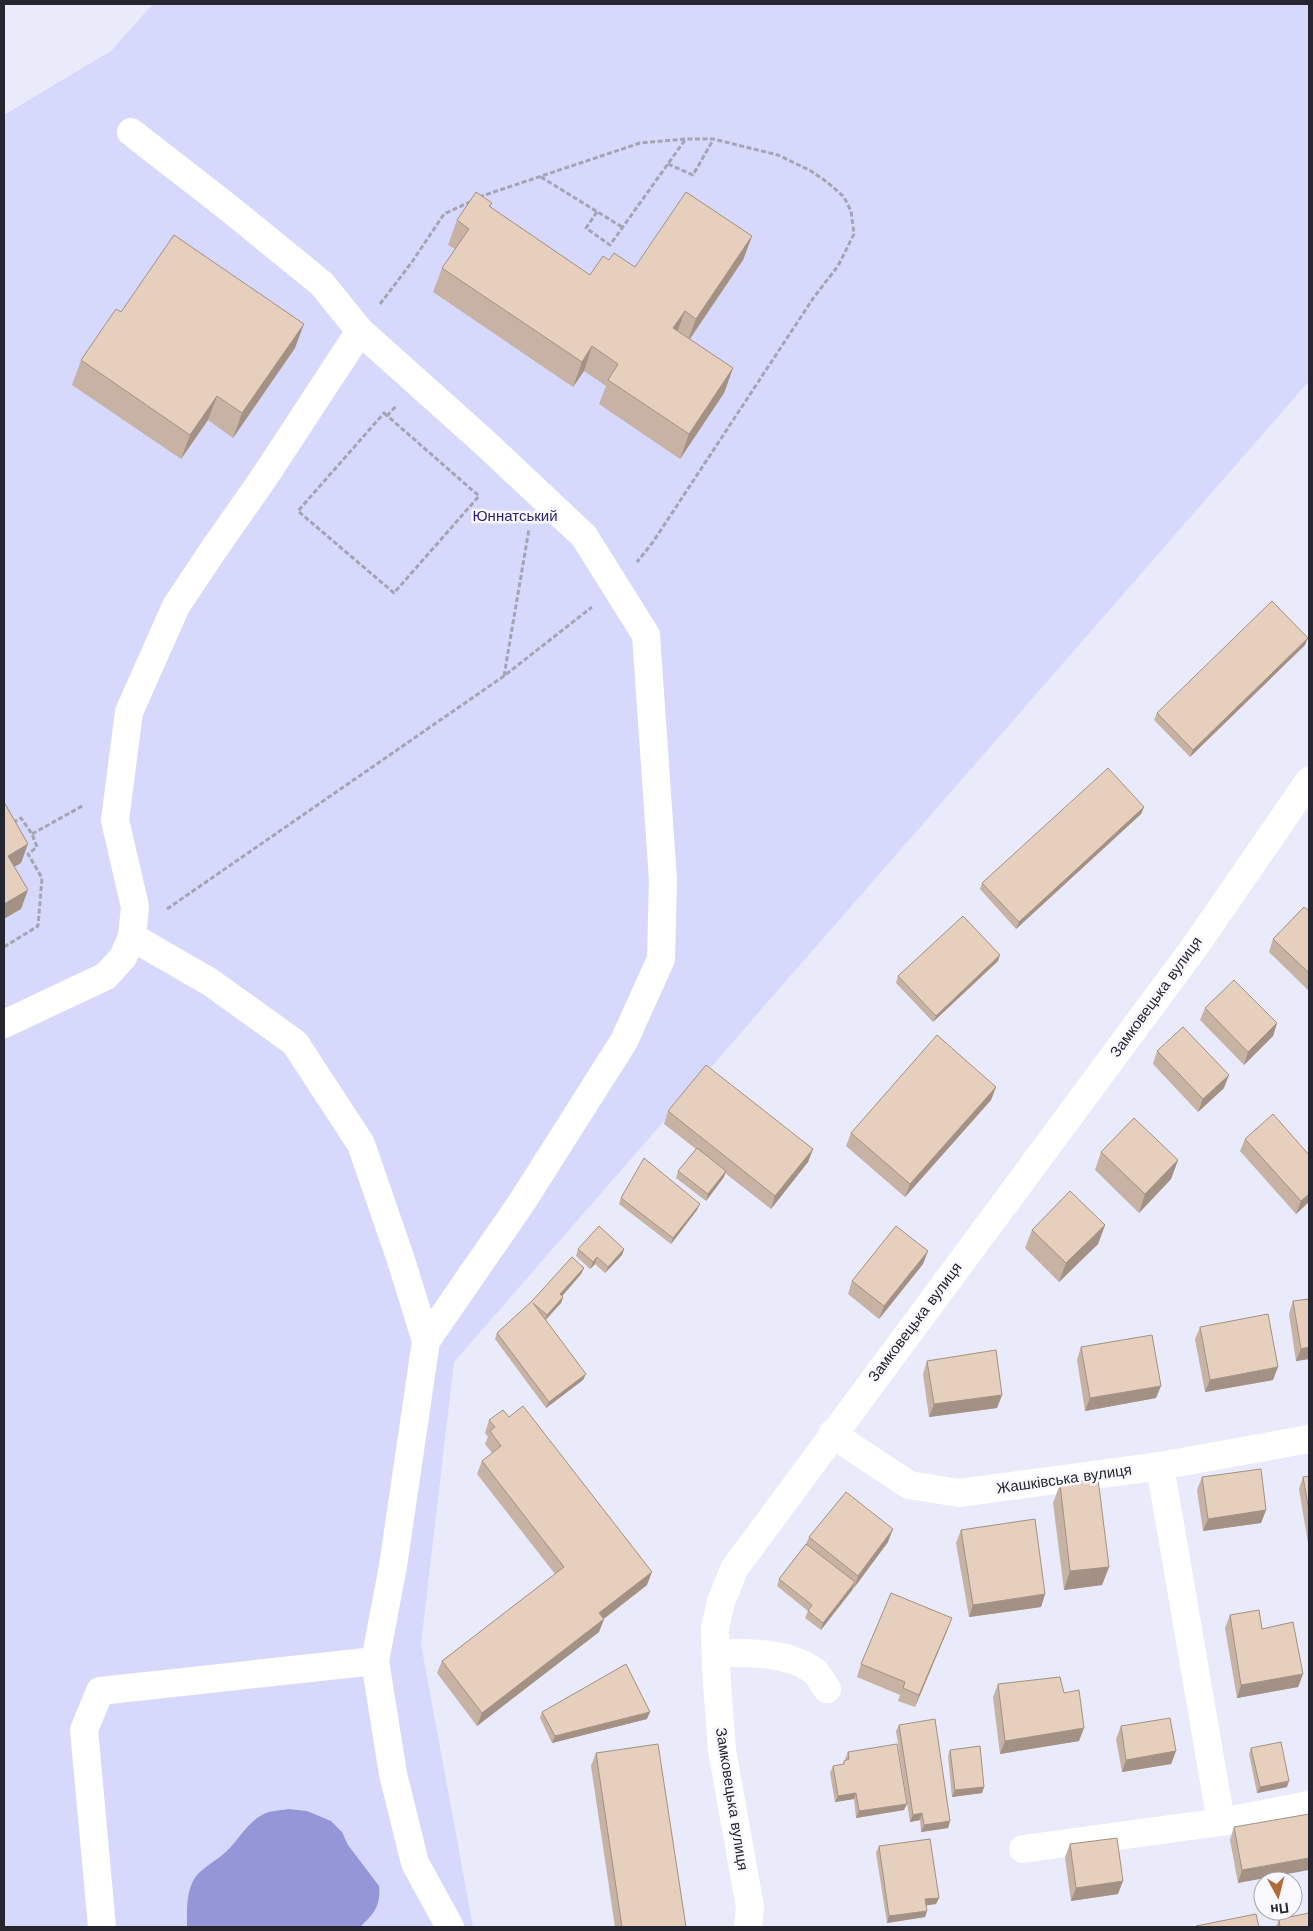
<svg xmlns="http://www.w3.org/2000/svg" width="1313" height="1931" font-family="'Work Sans',sans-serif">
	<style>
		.green { fill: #d7d9fc }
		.water { fill: #9496d7 }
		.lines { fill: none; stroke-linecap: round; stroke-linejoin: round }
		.path { stroke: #a4a5b3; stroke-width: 3; stroke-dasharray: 5 2.5; stroke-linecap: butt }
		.minor { stroke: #fff; stroke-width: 28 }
		.wall { fill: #c7b2a3 }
		.shaded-wall { fill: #a29184 }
		.building { fill: #e7cfbd; stroke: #a29184 }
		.labels { text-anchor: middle; stroke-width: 5; stroke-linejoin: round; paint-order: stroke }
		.park-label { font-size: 15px; fill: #2a1f6a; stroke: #f8f8fe }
		.street-label { font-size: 15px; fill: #25262f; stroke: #f8f8fe }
	</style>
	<rect width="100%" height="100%" fill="#e9eafa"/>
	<path class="green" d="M 153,4 L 1309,4 L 1309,381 L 454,1362 L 421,1644 L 473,1927 L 4,1927 L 4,115 L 111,51 Z"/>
	<path class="water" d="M 288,1809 L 307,1811 L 331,1821 L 342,1832 L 348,1845 L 379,1886 C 381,1906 374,1914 360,1927 L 187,1927 C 187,1913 186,1895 193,1881 C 198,1871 212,1863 221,1856 C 237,1844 244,1825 262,1815 C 270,1810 279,1811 288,1809 Z"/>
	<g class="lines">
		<g class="path">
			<path d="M 668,164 L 693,175 L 713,140"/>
			<path d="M 541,177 L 622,227"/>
			<path d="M 479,197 L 640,143 L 685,139 L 713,139 L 778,155 L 811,171 L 827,182 L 844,197 L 851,211 L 854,234 L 838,266 L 814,297 L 653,542 L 637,562"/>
			<path d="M 597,212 L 586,228 L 610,245 L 685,140"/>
			<path d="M 380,304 L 412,262 L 444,214 L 474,200"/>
			<path d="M 384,413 L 479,496 L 394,593 L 298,511 Z"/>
			<path d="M 387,416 L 396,406"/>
			<path d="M 504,676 L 529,529"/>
			<path d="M 32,834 L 84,805"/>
			<path d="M 167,909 L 504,676 L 592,607"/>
			<path d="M 4,947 L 38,926 L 42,878 L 28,854 L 37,847 L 32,834 L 21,818 L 12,823"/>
		</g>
		<g class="minor">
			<path d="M 131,132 L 230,209 L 322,284 L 360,331 L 484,442 L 584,536 L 646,635 L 663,880 L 661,959 L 624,1041 L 522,1202 L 426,1341 L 393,1566 L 375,1661 L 393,1774 L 415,1863 L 450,1927"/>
			<path d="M 132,937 L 210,982 L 295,1043 L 361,1144 L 401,1260 L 426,1341"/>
			<path d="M 4,1024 L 106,976 L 123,957 L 132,937 L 135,907 L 115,820 L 129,712 L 176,606 L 212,552 L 263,479 L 360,331"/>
			<path d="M 832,1434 L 909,1485 L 959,1493 L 1160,1466 L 1309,1439"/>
			<path d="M 1160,1466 L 1221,1822"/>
			<path d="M 716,1653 C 748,1653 784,1651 813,1670 C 818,1674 823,1683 827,1689"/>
			<path d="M 1023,1849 L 1221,1822 L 1309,1805"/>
			<path d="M 102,1927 L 84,1730 L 100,1691 L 375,1661"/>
			<path d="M 748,1927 L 750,1907 L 722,1750 L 716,1669 L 715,1628 L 721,1602 L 734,1569 L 1196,945 L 1309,781"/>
		</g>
	</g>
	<g class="wall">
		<path d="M 492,203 L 490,207 L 590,275 L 609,260 L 635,267 L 752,236 L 743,260 L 690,339 L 733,368 L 724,393 L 680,459 L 599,404 L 606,386 L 584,371 L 573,387 L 433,292 L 442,268 L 455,249 L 448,245 L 457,220 Z"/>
		<path d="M 121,312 L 295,348 L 233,438 L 208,420 L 181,459 L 72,385 L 81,360 Z"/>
		<path d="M 1305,645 L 1190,757 L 1154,720 L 1157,713 Z"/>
		<path d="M 1144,807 L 1141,814 L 1016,929 L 980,889 L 982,883 Z"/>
		<path d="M 1309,911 L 1309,991 L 1269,952 L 1273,939 Z"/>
		<path d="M 998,961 L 933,1022 L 896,983 L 898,976 Z"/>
		<path d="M 1205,1008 L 1277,1023 L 1273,1036 L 1244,1065 L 1200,1020 Z"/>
		<path d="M 1157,1051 L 1224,1088 L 1198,1112 L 1153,1064 Z"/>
		<path d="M 996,1087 L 991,1100 L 905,1197 L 846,1146 L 851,1133 Z"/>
		<path d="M 668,1111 L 813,1149 L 808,1162 L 771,1209 L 725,1173 L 724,1177 L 706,1201 L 676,1178 L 678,1171 L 696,1149 L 664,1124 Z"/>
		<path d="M 1245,1139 L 1309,1202 L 1296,1214 L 1240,1151 Z"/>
		<path d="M 1101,1152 L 1178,1160 L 1171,1179 L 1139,1213 L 1095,1170 Z"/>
		<path d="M 621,1198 L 697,1210 L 671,1244 L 619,1204 Z"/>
		<path d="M 1105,1225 L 1098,1244 L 1059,1282 L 1025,1248 L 1032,1230 Z"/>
		<path d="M 578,1249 L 624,1249 L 622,1255 L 605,1273 L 595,1264 L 590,1269 L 576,1256 Z"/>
		<path d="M 923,1264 L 879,1319 L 848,1294 L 852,1281 Z"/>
		<path d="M 584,1268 L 581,1274 L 562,1296 L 563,1297 L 561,1303 L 546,1320 L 583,1380 L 546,1408 L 495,1339 L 497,1333 Z"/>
		<path d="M 1309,1299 L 1309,1359 L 1296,1361 L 1289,1314 L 1293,1301 Z"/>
		<path d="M 1200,1327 L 1273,1380 L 1205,1392 L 1195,1339 Z"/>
		<path d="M 1081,1347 L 1156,1398 L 1085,1411 L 1077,1360 Z"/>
		<path d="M 927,1361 L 1002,1395 L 997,1408 L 929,1417 L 923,1374 Z"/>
		<path d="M 489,1420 L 647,1585 L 604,1619 L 599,1632 L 477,1726 L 437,1673 L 442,1661 L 555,1574 L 477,1474 L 482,1461 L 492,1453 L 485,1444 L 488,1437 L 485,1433 Z"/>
		<path d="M 1309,1476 L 1309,1542 L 1308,1543 L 1299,1489 L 1303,1477 Z"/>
		<path d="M 1202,1477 L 1266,1510 L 1261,1523 L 1203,1531 L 1197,1490 Z"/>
		<path d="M 1060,1484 L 1109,1567 L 1102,1585 L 1064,1590 L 1053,1503 Z"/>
		<path d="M 961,1530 L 1045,1594 L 1041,1607 L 969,1617 L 956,1543 Z"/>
		<path d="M 809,1537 L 888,1542 L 821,1630 L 805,1618 L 808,1611 L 777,1586 L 779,1579 L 806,1544 Z"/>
		<path d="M 1230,1615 L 1262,1629 L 1303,1674 L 1298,1687 L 1237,1698 L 1225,1628 Z"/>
		<path d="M 947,1631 L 915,1707 L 898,1701 L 900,1695 L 857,1677 L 861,1664 Z"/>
		<path d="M 998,1684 L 1079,1741 L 1000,1754 L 993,1697 Z"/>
		<path d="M 542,1712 L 647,1719 L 552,1743 L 540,1718 Z"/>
		<path d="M 899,1725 L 950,1821 L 948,1828 L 921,1832 L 920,1820 L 910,1822 L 896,1731 Z"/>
		<path d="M 1121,1726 L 1176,1751 L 1171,1764 L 1122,1772 L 1116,1739 Z"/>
		<path d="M 1251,1748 L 1287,1787 L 1257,1793 L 1249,1754 Z"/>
		<path d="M 950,1750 L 984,1787 L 982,1793 L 952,1797 L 948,1756 Z"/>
		<path d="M 848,1752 L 904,1810 L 856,1818 L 854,1799 L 835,1802 L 830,1773 L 833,1766 L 843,1764 L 844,1761 L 846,1760 L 845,1759 Z"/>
		<path d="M 596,1753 L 686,1927 L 615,1927 L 591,1766 Z"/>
		<path d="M 1309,1817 L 1238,1883 L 1230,1840 L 1234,1827 Z"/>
		<path d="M 1070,1844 L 1118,1894 L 1071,1901 L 1065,1857 Z"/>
		<path d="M 879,1846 L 939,1898 L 936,1904 L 926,1905 L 927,1911 L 925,1917 L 887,1923 L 876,1853 Z"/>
		<path d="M 1279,1919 L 1309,1927 L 1276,1927 Z"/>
	</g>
	<g class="shaded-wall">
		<path d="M 752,236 L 743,260 L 687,343 L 696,319 Z"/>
		<path d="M 685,311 L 676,335 L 673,328 Z"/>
		<path d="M 304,324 L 295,348 L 233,438 L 242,413 Z"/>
		<path d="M 592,346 L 584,371 L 573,387 L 582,362 Z"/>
		<path d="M 733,368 L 724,393 L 680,459 L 689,434 Z"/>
		<path d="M 217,396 L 208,420 L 181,459 L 190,435 Z"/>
		<path d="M 1308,638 L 1305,645 L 1190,757 L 1193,750 Z"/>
		<path d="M 1144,807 L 1141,814 L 1016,929 L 1019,922 Z"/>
		<path d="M 28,844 L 21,863 L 4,873 L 8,856 Z"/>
		<path d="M 28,890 L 21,909 L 4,919 L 4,904 Z"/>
		<path d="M 1000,955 L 998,961 L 933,1022 L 936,1016 Z"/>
		<path d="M 1277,1023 L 1273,1036 L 1244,1065 L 1248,1052 Z"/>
		<path d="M 1229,1075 L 1224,1088 L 1198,1112 L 1203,1099 Z"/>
		<path d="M 996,1087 L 991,1100 L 905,1197 L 910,1184 Z"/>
		<path d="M 813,1149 L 808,1162 L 771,1209 L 775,1196 Z"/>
		<path d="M 1178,1160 L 1171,1179 L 1139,1213 L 1145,1194 Z"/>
		<path d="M 726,1171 L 724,1177 L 706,1201 L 708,1194 Z"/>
		<path d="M 1309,1194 L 1309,1202 L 1296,1214 L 1301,1201 Z"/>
		<path d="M 700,1204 L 697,1210 L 671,1244 L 673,1238 Z"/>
		<path d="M 1105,1225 L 1098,1244 L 1059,1282 L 1066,1263 Z"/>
		<path d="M 624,1249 L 622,1255 L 605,1273 L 608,1267 Z"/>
		<path d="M 928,1251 L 923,1264 L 879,1319 L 884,1306 Z"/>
		<path d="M 597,1257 L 595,1264 L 590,1269 L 593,1262 Z"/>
		<path d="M 584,1268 L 581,1274 L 558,1301 L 560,1294 Z"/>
		<path d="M 563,1297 L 561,1303 L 544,1321 L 547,1315 Z"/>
		<path d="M 1309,1347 L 1309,1359 L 1296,1361 L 1301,1349 Z"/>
		<path d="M 1278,1367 L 1273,1380 L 1205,1392 L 1210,1380 Z"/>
		<path d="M 586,1374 L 583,1380 L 546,1408 L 549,1402 Z"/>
		<path d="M 1161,1386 L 1156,1398 L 1085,1411 L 1090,1398 Z"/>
		<path d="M 1002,1395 L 997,1408 L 929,1417 L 934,1404 Z"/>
		<path d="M 1266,1510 L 1261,1523 L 1203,1531 L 1208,1519 Z"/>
		<path d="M 893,1529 L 888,1542 L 854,1588 L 858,1576 Z"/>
		<path d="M 1109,1567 L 1102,1585 L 1064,1590 L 1070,1571 Z"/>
		<path d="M 652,1572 L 647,1585 L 594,1626 L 599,1613 Z"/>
		<path d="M 855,1582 L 853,1589 L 821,1630 L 823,1623 Z"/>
		<path d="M 1045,1594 L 1041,1607 L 969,1617 L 973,1605 Z"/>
		<path d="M 952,1618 L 947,1631 L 915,1707 L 919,1695 Z"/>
		<path d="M 604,1619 L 599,1632 L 477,1726 L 482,1713 Z"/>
		<path d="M 1303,1674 L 1298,1687 L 1237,1698 L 1241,1685 Z"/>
		<path d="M 650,1712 L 647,1719 L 552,1743 L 555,1736 Z"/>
		<path d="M 1084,1728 L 1079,1741 L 1000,1754 L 1005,1741 Z"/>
		<path d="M 1176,1751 L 1171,1764 L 1122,1772 L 1126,1760 Z"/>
		<path d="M 1289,1781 L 1287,1787 L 1257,1793 L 1260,1787 Z"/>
		<path d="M 984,1787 L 982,1793 L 952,1797 L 955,1790 Z"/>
		<path d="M 856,1793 L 854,1799 L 835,1802 L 838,1796 Z"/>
		<path d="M 907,1804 L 904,1810 L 856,1818 L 859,1811 Z"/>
		<path d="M 922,1813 L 920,1820 L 910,1822 L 913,1815 Z"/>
		<path d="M 950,1821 L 948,1828 L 921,1832 L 924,1825 Z"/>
		<path d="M 1309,1858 L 1309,1870 L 1238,1883 L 1242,1870 Z"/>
		<path d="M 1123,1881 L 1118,1894 L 1071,1901 L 1076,1888 Z"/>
		<path d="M 939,1898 L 936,1904 L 923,1906 L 925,1899 Z"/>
		<path d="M 927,1911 L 925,1917 L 887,1923 L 889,1916 Z"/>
	</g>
	<g class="building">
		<path d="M 476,192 L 492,203 L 489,206 L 590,275 L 603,256 L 609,260 L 614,253 L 635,267 L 686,192 L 752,236 L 696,319 L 685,311 L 673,328 L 733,368 L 689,434 L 608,380 L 618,364 L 592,346 L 582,362 L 442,268 L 469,229 L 457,220 Z"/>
		<path d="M 174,235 L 304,324 L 242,413 L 217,396 L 190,435 L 81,360 L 116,309 L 121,312 Z"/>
		<path d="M 1272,601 L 1308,638 L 1193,750 L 1157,713 Z"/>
		<path d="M 1108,768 L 1144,807 L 1019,922 L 982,883 Z"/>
		<path d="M 4,802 L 28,844 L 8,856 L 28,890 L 4,904 Z"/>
		<path d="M 1304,907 L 1309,911 L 1309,973 L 1273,939 Z"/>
		<path d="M 963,916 L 1000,955 L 936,1016 L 898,976 Z"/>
		<path d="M 1234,980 L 1277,1023 L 1248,1052 L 1205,1008 Z"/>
		<path d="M 1183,1027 L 1229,1075 L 1203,1099 L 1157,1051 Z"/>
		<path d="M 937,1035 L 996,1087 L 910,1184 L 851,1133 Z"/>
		<path d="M 706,1065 L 813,1149 L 775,1196 L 668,1111 Z"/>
		<path d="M 1273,1114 L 1309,1155 L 1309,1194 L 1301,1201 L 1245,1139 Z"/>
		<path d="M 1134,1118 L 1178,1160 L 1145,1194 L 1101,1152 Z"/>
		<path d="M 697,1148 L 726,1171 L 708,1194 L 678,1171 Z"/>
		<path d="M 644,1158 L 700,1204 L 673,1238 L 621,1198 Z"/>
		<path d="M 1070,1191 L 1105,1225 L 1066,1263 L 1032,1230 Z"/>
		<path d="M 599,1226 L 624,1249 L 608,1267 L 597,1257 L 593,1262 L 578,1249 Z"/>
		<path d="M 896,1226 L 928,1251 L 884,1306 L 852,1281 Z"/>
		<path d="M 572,1257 L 584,1268 L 560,1294 L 563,1297 L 547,1315 L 533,1303 L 586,1374 L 549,1402 L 497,1333 L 532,1301 Z"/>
		<path d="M 1309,1299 L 1309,1347 L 1301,1349 L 1293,1301 Z"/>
		<path d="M 1268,1314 L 1278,1367 L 1210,1380 L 1200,1327 Z"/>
		<path d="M 1152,1335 L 1161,1386 L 1090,1398 L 1081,1347 Z"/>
		<path d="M 996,1350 L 1002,1395 L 934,1404 L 927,1361 Z"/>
		<path d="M 523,1406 L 652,1572 L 599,1613 L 604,1619 L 482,1713 L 442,1661 L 564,1567 L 482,1461 L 501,1446 L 490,1431 L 495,1427 L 489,1420 L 503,1410 L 509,1417 Z"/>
		<path d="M 1261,1469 L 1266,1510 L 1208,1519 L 1202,1477 Z"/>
		<path d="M 1309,1476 L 1309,1511 L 1303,1477 Z"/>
		<path d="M 1098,1479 L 1109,1567 L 1070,1571 L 1060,1484 Z"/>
		<path d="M 846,1492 L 893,1529 L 858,1576 L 809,1537 Z"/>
		<path d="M 1035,1519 L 1045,1594 L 973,1605 L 961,1530 Z"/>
		<path d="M 806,1544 L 855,1582 L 823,1623 L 808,1611 L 812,1605 L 779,1579 Z"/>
		<path d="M 891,1593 L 952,1618 L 919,1695 L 903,1688 L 905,1682 L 861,1664 Z"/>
		<path d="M 1259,1610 L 1262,1629 L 1293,1622 L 1303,1674 L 1241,1685 L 1230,1615 Z"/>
		<path d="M 626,1664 L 650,1712 L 555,1736 L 542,1712 Z"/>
		<path d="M 1060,1677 L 1064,1693 L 1079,1690 L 1084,1728 L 1005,1741 L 998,1684 Z"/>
		<path d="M 1170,1718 L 1176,1751 L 1126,1760 L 1121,1726 Z"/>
		<path d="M 935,1719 L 950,1821 L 924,1825 L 922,1813 L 913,1815 L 899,1725 Z"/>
		<path d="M 1281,1742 L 1289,1781 L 1260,1787 L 1251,1748 Z"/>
		<path d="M 658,1744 L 686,1927 L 622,1927 L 596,1753 Z"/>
		<path d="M 897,1744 L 907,1804 L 859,1811 L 856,1793 L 838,1796 L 833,1766 L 844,1764 L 844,1761 L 849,1759 L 848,1752 Z"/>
		<path d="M 980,1746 L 984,1787 L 955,1790 L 950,1750 Z"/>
		<path d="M 1309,1814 L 1309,1858 L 1242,1870 L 1234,1827 Z"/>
		<path d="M 1117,1838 L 1123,1881 L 1076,1888 L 1070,1844 Z"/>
		<path d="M 930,1839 L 939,1898 L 925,1899 L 927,1911 L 889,1916 L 879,1846 Z"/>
		<path d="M 1309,1913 L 1309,1927 L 1280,1927 L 1279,1919 Z"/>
		<path d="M 1256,1914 L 1259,1927 L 1196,1927 L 1196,1926 Z"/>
	</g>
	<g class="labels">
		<g class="park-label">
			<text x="515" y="521">Юннатський</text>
		</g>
		<g class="street-label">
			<text transform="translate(1156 997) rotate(-54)" y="5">Замковецька вулиця</text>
			<text transform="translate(915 1322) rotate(-53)" y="5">Замковецька вулиця</text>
			<text transform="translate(1064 1479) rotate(-8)" y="5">Жашківська вулиця</text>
			<text transform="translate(732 1799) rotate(81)" y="5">Замковецька вулиця</text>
		</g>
	</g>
	<rect width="1313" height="1931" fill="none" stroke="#25262f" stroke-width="10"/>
	<g transform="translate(1278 1896) rotate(173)"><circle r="24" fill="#f8f8fe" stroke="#a4a4ab"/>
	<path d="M0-4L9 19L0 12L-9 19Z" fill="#ae6d37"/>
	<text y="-8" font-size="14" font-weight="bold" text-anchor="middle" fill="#25262f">Пн</text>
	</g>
</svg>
